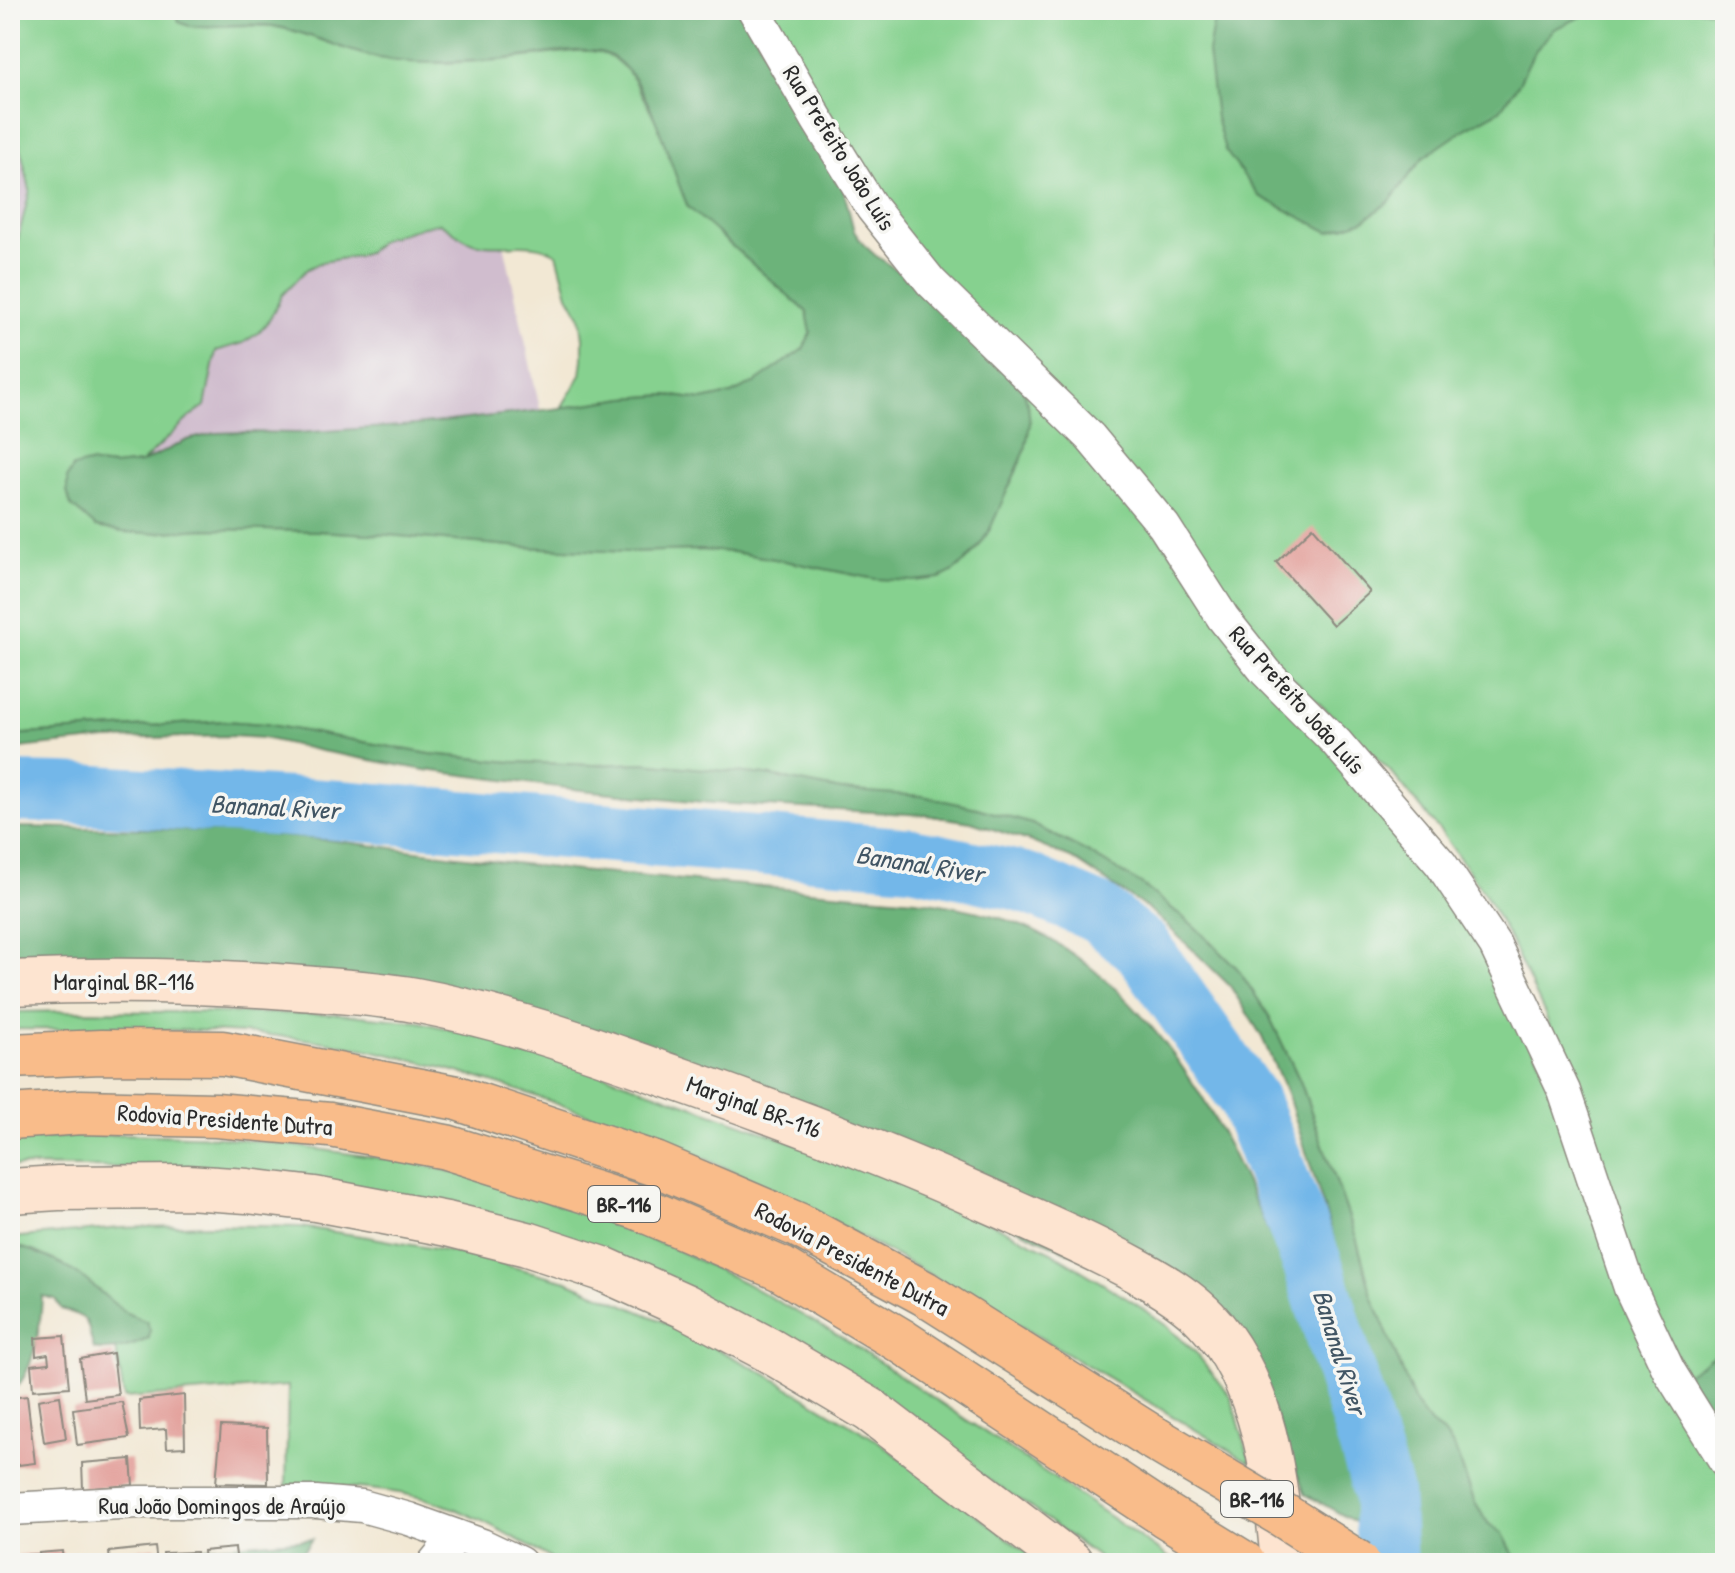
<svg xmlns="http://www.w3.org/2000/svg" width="1735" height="1573" font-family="'Patrick Hand',sans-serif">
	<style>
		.industrial { fill: #d0bdce }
		.green { fill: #86d18f; stroke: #587e5d; stroke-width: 2 }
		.forest { fill: #6cb37a; stroke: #4c6f52; stroke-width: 2 }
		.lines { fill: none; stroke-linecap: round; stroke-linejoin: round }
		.river { stroke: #73b7e9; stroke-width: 60 }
		.building { fill: #e29c97 }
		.street-casing { stroke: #8e8a80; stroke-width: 35 }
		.secondary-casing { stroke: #8e8a80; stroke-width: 47 }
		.highway-casing { stroke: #8e8a80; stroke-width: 47 }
		.street { stroke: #fff; stroke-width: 32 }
		.secondary { stroke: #fde4d0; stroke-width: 44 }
		.highway { stroke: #f9bc8a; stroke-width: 44 }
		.highway-bridge-casing { stroke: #8e8a80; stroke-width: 47; stroke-linecap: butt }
		.highway-bridge { stroke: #f9bc8a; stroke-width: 44 }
		.labels { text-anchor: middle; stroke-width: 7; stroke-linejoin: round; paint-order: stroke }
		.shield { fill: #f6f6f2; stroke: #686867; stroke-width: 2 }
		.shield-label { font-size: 22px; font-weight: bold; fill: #2b2b2b }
		.street-label { font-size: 24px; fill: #2b2b2b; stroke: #f6f6f2 }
		.water-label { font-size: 26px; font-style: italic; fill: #415564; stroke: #f6f6f2 }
	</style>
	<rect width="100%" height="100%" fill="#f6f6f2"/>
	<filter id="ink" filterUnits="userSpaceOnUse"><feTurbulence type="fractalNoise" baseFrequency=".0125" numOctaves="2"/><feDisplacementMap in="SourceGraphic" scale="16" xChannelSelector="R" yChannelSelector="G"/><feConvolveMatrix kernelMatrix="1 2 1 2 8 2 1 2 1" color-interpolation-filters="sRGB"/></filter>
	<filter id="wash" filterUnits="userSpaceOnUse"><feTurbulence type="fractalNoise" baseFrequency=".006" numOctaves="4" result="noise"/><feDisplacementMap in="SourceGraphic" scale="32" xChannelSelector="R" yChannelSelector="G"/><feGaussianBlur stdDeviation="1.8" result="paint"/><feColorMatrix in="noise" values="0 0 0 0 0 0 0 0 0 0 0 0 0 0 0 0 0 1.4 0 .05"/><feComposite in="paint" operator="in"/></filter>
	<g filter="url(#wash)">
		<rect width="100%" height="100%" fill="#f2e8d4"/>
		<path class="industrial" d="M 10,10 L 453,10 L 569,542 L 10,682 Z"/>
		<g class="green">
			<path d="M 10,10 L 176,10 L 203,27 L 224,25 L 272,26 L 295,31 L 369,56 L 417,62 L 445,63 L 501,60 L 583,50 L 599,52 L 612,57 L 628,71 L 641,93 L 656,121 L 668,152 L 717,233 L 807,312 L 811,332 L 803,349 L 785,363 L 756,382 L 731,394 L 702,400 L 667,395 L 625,398 L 561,408 L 581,375 L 583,359 L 583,338 L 580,316 L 568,295 L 557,254 C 528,237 503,251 473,243 C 461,239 451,229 439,223 L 426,226 L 383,239 L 368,252 L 357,256 L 322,262 L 307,269 L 282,295 L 270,319 L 258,333 L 243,343 L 216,351 L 205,406 L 192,415 L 141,463 L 113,466 L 88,463 L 67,478 L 67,491 L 71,506 L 122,532 L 152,533 L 203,529 L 317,531 L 388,535 L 522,547 L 627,552 L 700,550 L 733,552 L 780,560 L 875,579 L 952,572 L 966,561 L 980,545 L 1017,470 L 1023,390 L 1071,429 L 1462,910 L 1540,1061 L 1650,1353 L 1725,1478 L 1725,1563 L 1516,1563 L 1515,1557 L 1503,1534 L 1488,1523 L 1475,1503 L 1455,1449 L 1444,1434 L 1431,1424 L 1416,1405 L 1372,1296 L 1356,1237 L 1300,1081 L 1269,1016 L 1237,968 L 1194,926 L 1141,884 L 1087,852 L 1032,824 L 977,808 L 841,790 L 766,775 L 643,763 L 594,765 L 512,762 L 430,754 L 265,724 L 225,721 L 10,735 L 10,271 L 30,190 L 10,103 Z"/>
			<path d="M 763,10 L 1725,10 L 1725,1438 L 1686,1374 L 1645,1294 L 1545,1014 L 1511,942 L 1485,894 L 1441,832 L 1390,771 L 1281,667 L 905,236 Z"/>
			<path d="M 78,1011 L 340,1014 L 420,1022 L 542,1052 L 911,1185 L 1051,1252 L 1136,1304 L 1168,1327 L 1196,1353 L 1231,1397 L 1251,1463 C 1122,1386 994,1308 861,1237 C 813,1212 766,1185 717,1164 C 664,1140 608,1121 553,1102 C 477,1076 393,1051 312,1040 C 213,1026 110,1030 10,1029 L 10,1012 Z"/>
			<path d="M 125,1134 L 221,1137 L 268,1142 L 414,1163 L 458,1173 L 574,1209 L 607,1221 L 673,1248 L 743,1282 L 843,1338 L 1051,1476 L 1177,1563 L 1106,1563 L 1024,1503 L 732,1312 L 159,1168 L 10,1166 L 10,1140 Z"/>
			<path d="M 208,1225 L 301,1227 L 368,1237 L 463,1254 L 567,1281 L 660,1320 L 764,1373 L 878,1441 L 1041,1563 L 559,1563 C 517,1540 473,1512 426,1499 C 380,1486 333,1487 286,1486 L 288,1386 L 124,1398 L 116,1348 L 146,1340 L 147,1322 L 124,1312 L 86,1280 L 35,1252 L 10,1244 L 10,1238 L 121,1228 Z"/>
		</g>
		<g class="forest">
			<path d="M 176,10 L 741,10 L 843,187 L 854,231 L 863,244 L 875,255 L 921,287 L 1023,390 L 1028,405 L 1030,424 L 1025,451 L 990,529 L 980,545 L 966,561 L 952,572 L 940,578 L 914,581 L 875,579 L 780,560 L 733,552 L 700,550 L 627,552 L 522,547 L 388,535 L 317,531 L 203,529 L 152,533 L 122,532 L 96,527 L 71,505 L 67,491 L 67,478 L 73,467 L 88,463 L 113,466 L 141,463 L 187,440 L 216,433 L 245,432 L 297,433 L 415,425 L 561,408 L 625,398 L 667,395 L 702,400 L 731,394 L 756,382 L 803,349 L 811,332 L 807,312 L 688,207 C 669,166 652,83 613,57 C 591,43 531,57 505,59 C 487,61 468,61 450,62 C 423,64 392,62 366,55 C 335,47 305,31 273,26 C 245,22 217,28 189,26 L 179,22 Z"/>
			<path d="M 1228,10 L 1582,10 L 1583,16 L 1554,29 L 1534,52 L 1518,85 L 1500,110 L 1465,129 L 1423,158 L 1389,202 L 1364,220 L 1329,232 L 1259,196 L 1225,150 L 1216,118 L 1208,52 L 1213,24 Z"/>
			<path d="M 225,721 L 265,724 L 430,754 L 512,762 L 594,765 L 643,763 L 766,775 L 841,790 L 923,796 L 977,808 L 1032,824 L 1087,852 L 1141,884 L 1194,926 L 1237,968 L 1269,1016 L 1300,1081 L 1356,1237 L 1372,1296 L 1416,1405 L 1431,1424 L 1444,1434 L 1455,1449 L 1475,1503 L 1488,1523 L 1503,1534 L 1515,1557 L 1516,1563 L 1416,1563 L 1409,1559 L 1399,1484 L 1389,1427 L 1373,1365 L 1354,1301 L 1288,1096 L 1261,1035 L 1230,986 L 1191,948 L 1151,911 L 1073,859 L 1029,841 L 971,822 L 925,815 L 713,803 L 581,790 L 425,770 L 321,751 L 263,738 L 231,736 L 106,739 L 10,749 L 10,735 Z"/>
			<path d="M 10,827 L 155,829 L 245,833 L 328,840 L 578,871 L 916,900 C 968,908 1020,918 1064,948 C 1123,987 1170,1044 1206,1104 C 1227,1139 1243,1176 1260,1213 C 1278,1253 1299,1293 1315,1335 C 1339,1399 1357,1466 1373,1532 L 1305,1494 L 1274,1413 L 1220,1320 L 558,1023 L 10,969 Z"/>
			<path d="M 10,1244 L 35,1252 L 62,1264 L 86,1280 L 124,1312 L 147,1322 L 150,1330 L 149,1338 C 134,1346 110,1353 94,1349 C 84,1320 95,1320 61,1309 L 55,1299 L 42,1296 C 41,1323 34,1377 10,1393 Z"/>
			<path d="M 1725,1348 L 1725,1438 L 1686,1374 Z"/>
			<path d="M 312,1539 L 295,1563 L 10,1563 L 10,1562 Z"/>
		</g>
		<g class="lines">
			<path class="river" d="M 10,792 L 62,793 L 339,810 L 911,858 L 1024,882 L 1098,913 L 1142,948 L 1248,1099 L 1313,1265 L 1383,1492 L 1387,1563"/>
		</g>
		<g id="blocks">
			<g class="building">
				<path d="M 1313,527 L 1370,592 L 1333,625 L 1276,562 Z"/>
				<path d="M 64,1336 L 69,1387 L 33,1390 L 31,1365 L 49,1363 L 48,1354 L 36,1356 L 35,1338 Z"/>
				<path d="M 113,1353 L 118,1395 L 85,1399 L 80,1359 Z"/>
				<path d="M 184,1395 L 185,1447 L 167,1448 L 166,1429 L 140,1431 L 139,1400 Z"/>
				<path d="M 27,1396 L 35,1463 L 10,1466 L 10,1398 Z"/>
				<path d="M 60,1396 L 66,1438 L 44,1442 L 38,1400 Z"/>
				<path d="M 122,1402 L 129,1438 L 77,1445 L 73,1409 Z"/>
				<path d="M 221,1426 L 267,1428 L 268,1484 L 216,1483 Z"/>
				<path d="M 131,1459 L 133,1485 L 83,1489 L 82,1463 Z"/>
				<path d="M 155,1547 L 157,1563 L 110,1563 L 109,1552 Z"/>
				<path d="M 235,1548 L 237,1563 L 204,1563 L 203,1551 Z"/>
				<path d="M 62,1551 L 63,1563 L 40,1563 L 39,1553 Z"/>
				<path d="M 196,1552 L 196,1563 L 163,1563 L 163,1553 Z"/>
				<path d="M 38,1554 L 38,1563 L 18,1563 L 18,1555 Z"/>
			</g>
		</g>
	</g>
	<g filter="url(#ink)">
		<use href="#blocks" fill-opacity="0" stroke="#8e8a80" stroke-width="2"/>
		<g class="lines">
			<defs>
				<g id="street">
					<path d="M 754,10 L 817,119 L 872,208 L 931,282 L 1090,437 L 1164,526 L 1223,618 L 1266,672 L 1336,742 L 1441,864 L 1495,945 L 1564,1091 L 1630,1288 L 1669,1371 L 1725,1461"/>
					<path d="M 10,1509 L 138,1502 L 316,1502 L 362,1506 L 409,1519 L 482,1545 L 520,1563"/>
					<path d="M 434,1563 L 456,1536"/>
				</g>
				<g id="secondary">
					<path d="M 10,983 C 107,979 204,980 301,988 C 339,991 377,993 415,1000 C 500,1016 583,1045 664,1074 C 773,1112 881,1152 985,1199 C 1037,1222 1088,1244 1138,1271 C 1162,1284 1187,1299 1206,1319 C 1265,1381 1276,1482 1283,1563"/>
					<path d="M 10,1191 L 58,1188 L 187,1187 L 247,1191 L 315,1199 L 447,1224 L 527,1244 L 603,1269 L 685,1306 L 767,1349 L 870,1410 L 1071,1563"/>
				</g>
				<g id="highway">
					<path d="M 10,1056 L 101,1052 L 223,1053 L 457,1098 L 655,1164 L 798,1225 L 924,1293 L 1155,1439"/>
					<path d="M 10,1117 L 81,1112 L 216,1115 L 330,1125 L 446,1147 L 637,1207 L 781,1269 L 903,1342 L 1165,1515 L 1243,1563"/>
				</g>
			</defs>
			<use href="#street" class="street-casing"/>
			<use href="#secondary" class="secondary-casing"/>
			<use href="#highway" class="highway-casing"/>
			<use href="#street" class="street"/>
			<use href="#secondary" class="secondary"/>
			<use href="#highway" class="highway"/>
			<defs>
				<path id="highway-bridge" d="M 1155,1439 L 1278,1512 L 1358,1563"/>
			</defs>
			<use href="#highway-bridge" class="highway-bridge-casing"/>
			<use href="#highway-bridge" class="highway-bridge"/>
		</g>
	</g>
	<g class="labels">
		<g class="shield">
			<rect x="588" y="1186" width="72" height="36" rx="6"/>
			<rect x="1221" y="1481" width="72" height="36" rx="6"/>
		</g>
		<g class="shield-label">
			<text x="624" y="1212">BR-116</text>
			<text x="1257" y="1507">BR-116</text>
		</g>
		<g class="street-label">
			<text transform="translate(839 148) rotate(58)" y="8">Rua Prefeito João Luís</text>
			<text transform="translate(1297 700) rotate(48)" y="8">Rua Prefeito João Luís</text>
			<text x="124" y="990">Marginal BR-116</text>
			<text transform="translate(754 1107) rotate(20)" y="8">Marginal BR-116</text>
			<text transform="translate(225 1120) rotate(4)" y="8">Rodovia Presidente Dutra</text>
			<text transform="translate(852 1259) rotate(28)" y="8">Rodovia Presidente Dutra</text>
			<text x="222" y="1514">Rua João Domingos de Araújo</text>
		</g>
		<g class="water-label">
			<text transform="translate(275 807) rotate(3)" y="9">Bananal River</text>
			<text transform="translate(920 864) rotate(9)" y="9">Bananal River</text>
			<text transform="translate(1340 1352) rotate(73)" y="9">Bananal River</text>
		</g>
	</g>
	<rect width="1735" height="1573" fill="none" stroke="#f6f6f2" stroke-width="40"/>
</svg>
